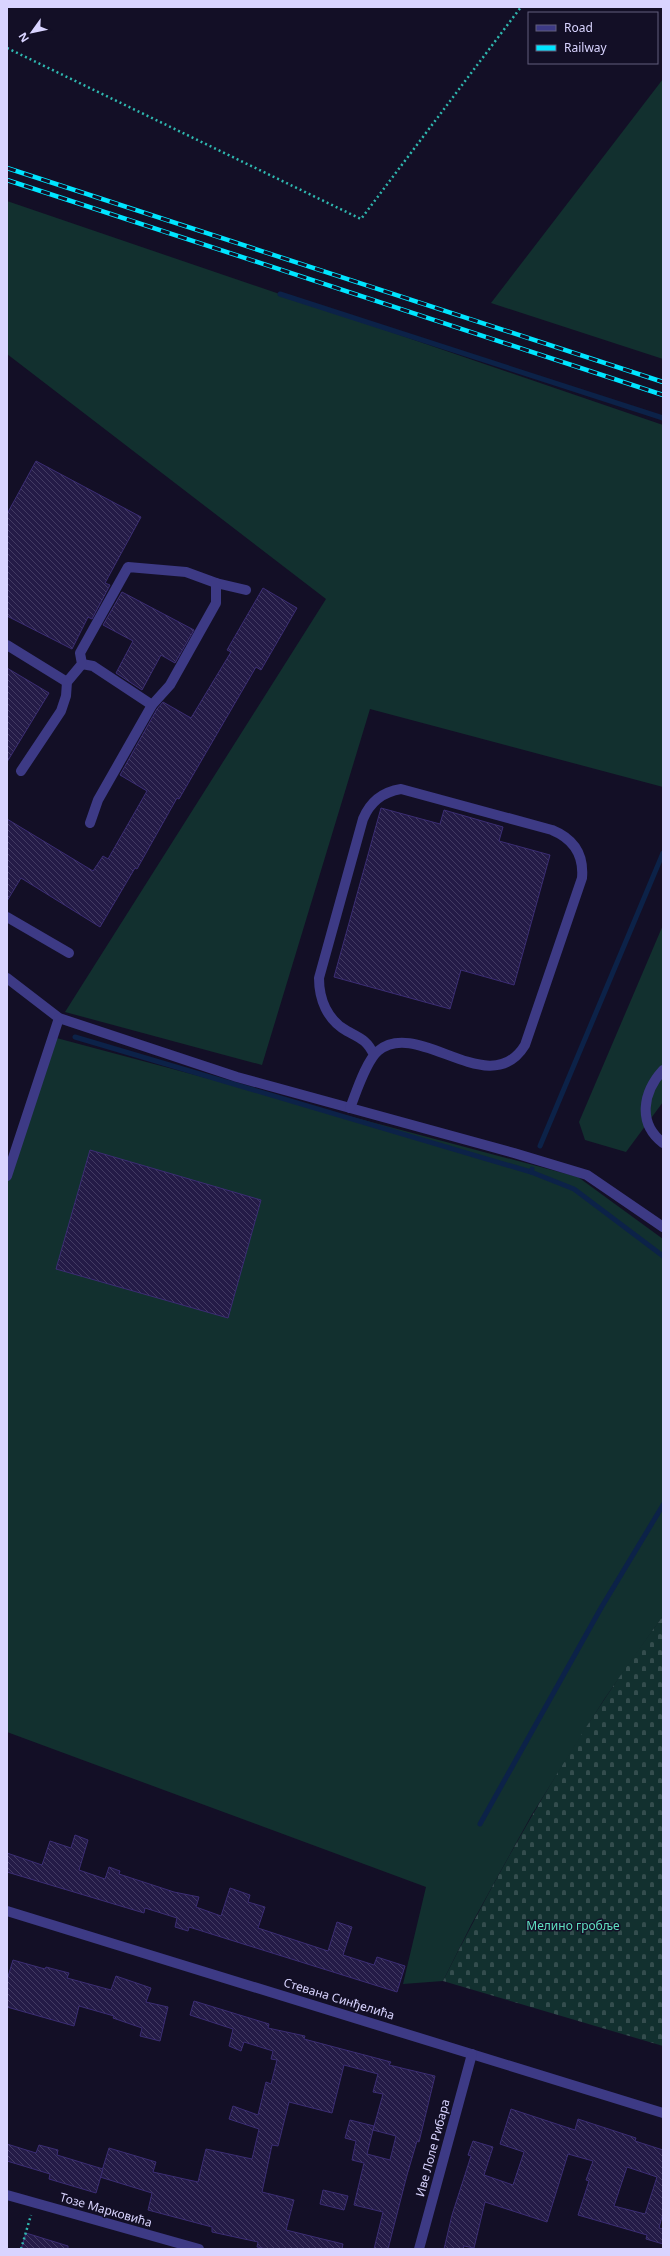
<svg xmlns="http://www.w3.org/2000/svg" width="670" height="2256" font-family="'Noto Sans',sans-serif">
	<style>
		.grass { fill: #12302f }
		.cemetery { fill: url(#cemetery-stones) }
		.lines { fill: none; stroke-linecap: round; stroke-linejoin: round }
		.stream { stroke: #0c2248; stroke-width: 5 }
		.building { fill: url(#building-back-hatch); stroke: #3b2d73; fill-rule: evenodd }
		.path { stroke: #2fb8b0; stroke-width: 2.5; stroke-dasharray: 2 3; stroke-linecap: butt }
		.minor { stroke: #3d3a85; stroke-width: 10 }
		.rail-casing { stroke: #00e5ff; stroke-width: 4.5 }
		.rail { stroke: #130f26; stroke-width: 3; stroke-dasharray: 9; stroke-linecap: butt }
		.labels { text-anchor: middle; stroke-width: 3; stroke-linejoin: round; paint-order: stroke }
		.park-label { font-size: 12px; fill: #5fe0c0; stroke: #130f26 }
		.street-label { font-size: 12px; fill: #d9d4ff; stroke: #130f26 }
	</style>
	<defs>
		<pattern id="cemetery-stones" width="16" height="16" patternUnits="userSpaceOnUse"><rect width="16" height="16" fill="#12302f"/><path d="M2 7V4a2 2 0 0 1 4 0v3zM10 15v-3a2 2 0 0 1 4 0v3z" fill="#344d4e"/></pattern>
		<pattern id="building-back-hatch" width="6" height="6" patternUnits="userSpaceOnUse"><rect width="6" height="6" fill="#241b47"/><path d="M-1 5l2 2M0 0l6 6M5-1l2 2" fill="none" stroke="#433b63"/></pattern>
	</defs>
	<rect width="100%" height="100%" fill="#130f26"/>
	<g class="grass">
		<path d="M 663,79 L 663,359 L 491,303 Z"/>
		<path d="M 7,201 L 663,425 L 663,787 L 370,709 L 262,1065 L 65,1012 L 326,599 L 7,354 Z"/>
		<path d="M 663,925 L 663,1102 L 626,1152 L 585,1140 L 579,1122 Z"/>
		<path d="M 49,1036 L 578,1177 L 663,1239 L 663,1616 L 605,1698 L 531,1816 L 471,1925 L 443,1981 L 403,1984 L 426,1887 L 7,1732 L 7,1173 Z"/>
	</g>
	<path class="cemetery" d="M 663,1616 L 663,2046 L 443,1981 C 507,1854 578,1730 663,1616 Z"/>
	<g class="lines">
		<g class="stream">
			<path d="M 280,294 L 663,418"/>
			<path d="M 75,1037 L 531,1172"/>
			<path d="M 540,1146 L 663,853"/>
			<path d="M 532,1169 L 531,1172 L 574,1189 L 663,1256"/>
			<path d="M 480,1824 L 601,1608 L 663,1505"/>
		</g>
	</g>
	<g class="building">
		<path d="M 36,461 L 141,517 L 105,583 L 110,585 L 92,619 L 88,617 L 72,649 L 7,616 L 7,514 Z"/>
		<path d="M 263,588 L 297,608 L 261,670 L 256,667 L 179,799 L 177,798 L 137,869 L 135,868 L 100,927 L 21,878 L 7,901 L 7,819 L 93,871 L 103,856 L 108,859 L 147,791 L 120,775 L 157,709 L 163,702 L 191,718 L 231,652 L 227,650 Z"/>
		<path d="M 122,592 L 194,630 L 175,663 L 161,655 L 142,690 L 116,673 L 133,641 L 103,625 Z"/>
		<path d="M 7,668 L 49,693 L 7,762 Z"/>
		<path d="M 381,808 L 440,824 L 444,810 L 503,827 L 499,841 L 550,855 L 514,985 L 461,970 L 450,1009 L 334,977 Z"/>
		<path d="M 90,1150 L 261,1200 L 228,1318 L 56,1269 Z"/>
		<path d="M 75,1835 L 88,1840 L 79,1870 L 105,1879 L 109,1867 L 120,1871 L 119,1874 L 174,1892 L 199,1897 L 196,1907 L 221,1916 L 230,1888 L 250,1895 L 248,1902 L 265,1907 L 258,1928 L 328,1951 L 337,1922 L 352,1927 L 343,1955 L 374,1965 L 377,1957 L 405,1966 L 397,1992 L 189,1927 L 188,1931 L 175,1927 L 177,1918 L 145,1908 L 144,1913 L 7,1872 L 7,1853 L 42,1865 L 50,1841 L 71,1848 Z"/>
		<path d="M 13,1960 L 45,1969 L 46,1967 L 69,1973 L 67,1978 L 111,1990 L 116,1976 L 151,1988 L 146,2002 L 168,2007 L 160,2041 L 140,2036 L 142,2028 L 113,2018 L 114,2016 L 79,2006 L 74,2026 L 7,2007 L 7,1980 Z"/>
		<path d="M 194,2001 L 269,2024 L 268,2028 L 305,2036 L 304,2039 L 391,2062 L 389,2065 L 435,2076 L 419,2142 L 417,2141 L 407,2175 L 388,2249 L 374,2249 L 383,2212 L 354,2205 L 364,2163 L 352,2160 L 356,2141 L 345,2138 L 350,2120 L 374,2126 L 367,2154 L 390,2160 L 396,2136 L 373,2130 L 383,2094 L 373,2092 L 378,2074 L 344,2065 L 332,2113 L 289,2102 L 278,2146 L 272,2145 L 262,2192 L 294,2200 L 286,2230 L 343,2244 L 342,2249 L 266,2249 L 257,2247 L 258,2242 L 212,2232 L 212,2227 L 148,2210 L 152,2193 L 100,2177 L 109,2148 L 156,2162 L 153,2172 L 198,2182 L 206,2149 L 252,2159 L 259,2129 L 229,2119 L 233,2106 L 258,2115 L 266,2082 L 271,2084 L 277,2060 L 271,2059 L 273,2051 L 244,2042 L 241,2051 L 229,2046 L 233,2029 L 190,2015 Z"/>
		<path d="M 511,2109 L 575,2130 L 578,2119 L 636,2138 L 635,2141 L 663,2150 L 663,2213 L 659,2228 L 663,2229 L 663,2244 L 646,2239 L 647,2235 L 578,2215 L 589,2181 L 586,2180 L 593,2161 L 568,2154 L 547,2222 L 485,2202 L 474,2248 L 464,2246 L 463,2249 L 444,2249 L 452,2215 L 471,2156 L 468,2155 L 473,2141 L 493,2147 L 484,2175 L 513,2185 L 524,2152 L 500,2144 ZM 627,2167 L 657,2177 L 645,2214 L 614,2206 Z"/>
		<path d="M 7,2144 L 36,2153 L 39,2145 L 58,2150 L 57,2155 L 103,2169 L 96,2193 L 49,2179 L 50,2174 L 7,2161 Z"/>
		<path d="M 323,2190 L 348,2196 L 344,2210 L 320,2204 Z"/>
		<path d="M 26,2233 L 68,2246 L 68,2249 L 21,2249 Z"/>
	</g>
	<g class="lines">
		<g class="path">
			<path d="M 7,48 L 361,219 L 521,7"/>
			<path d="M 21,2249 L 31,2215"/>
		</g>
		<g class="minor">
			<path d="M 7,645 L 67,682"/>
			<path d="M 82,664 L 93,666 L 152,705"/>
			<path d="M 21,771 L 61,711 L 66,696 L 67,682 L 82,664 L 80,653 L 128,567 L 186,572 L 216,583 L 246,590"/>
			<path d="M 90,823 L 98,800 L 152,705 L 170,685 L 216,603 L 216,583"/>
			<path d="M 7,917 L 69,953"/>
			<path d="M 7,978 L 59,1018 L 237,1077 L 514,1153 L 587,1175 L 663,1227"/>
			<path d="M 663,1070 C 643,1092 637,1123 663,1143"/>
			<path d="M 350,1108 C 356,1093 366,1061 378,1051 C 418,1017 490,1103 525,1045 L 582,878 C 584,855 574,839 552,830 L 401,789 C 382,792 370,802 363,819 L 319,978 C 319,999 327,1020 347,1031 C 360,1038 367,1040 374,1055"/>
			<path d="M 7,1176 L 59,1018"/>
			<path d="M 7,1911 L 663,2113"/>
			<path d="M 7,2195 L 199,2249"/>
			<path d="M 419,2249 L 472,2054"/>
		</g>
		<defs>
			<g id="rail">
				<path d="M 7,168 L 663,382"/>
				<path d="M 7,180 L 663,395"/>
			</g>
		</defs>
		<use href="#rail" class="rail-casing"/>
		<use href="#rail" class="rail"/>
	</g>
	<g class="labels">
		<g class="park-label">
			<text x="573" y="1930">Мелино гробље</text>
		</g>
		<g class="street-label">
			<text transform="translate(339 1999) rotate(17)" y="4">Стевана Синђелића</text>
			<text transform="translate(433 2148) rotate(-75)" y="4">Иве Лоле Рибара</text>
			<text transform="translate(106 2210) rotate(16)" y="4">Тозе Марковића</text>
		</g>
	</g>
	<rect width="670" height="2256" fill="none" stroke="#d9d4ff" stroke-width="16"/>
	<rect x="528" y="12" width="130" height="52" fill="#130f26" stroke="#625e7d"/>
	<rect x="536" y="25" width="20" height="6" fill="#3d3a85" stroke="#625e7d"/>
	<text x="564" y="32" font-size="12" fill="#d9d4ff">Road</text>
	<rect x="536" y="45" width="20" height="6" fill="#00e5ff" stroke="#625e7d"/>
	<text x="564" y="52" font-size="12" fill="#d9d4ff">Railway</text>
	<g transform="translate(32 32) rotate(237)" stroke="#130f26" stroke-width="3" paint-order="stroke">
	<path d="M0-3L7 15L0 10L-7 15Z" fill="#d9d4ff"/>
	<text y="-6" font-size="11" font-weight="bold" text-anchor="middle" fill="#d9d4ff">N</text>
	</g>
</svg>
